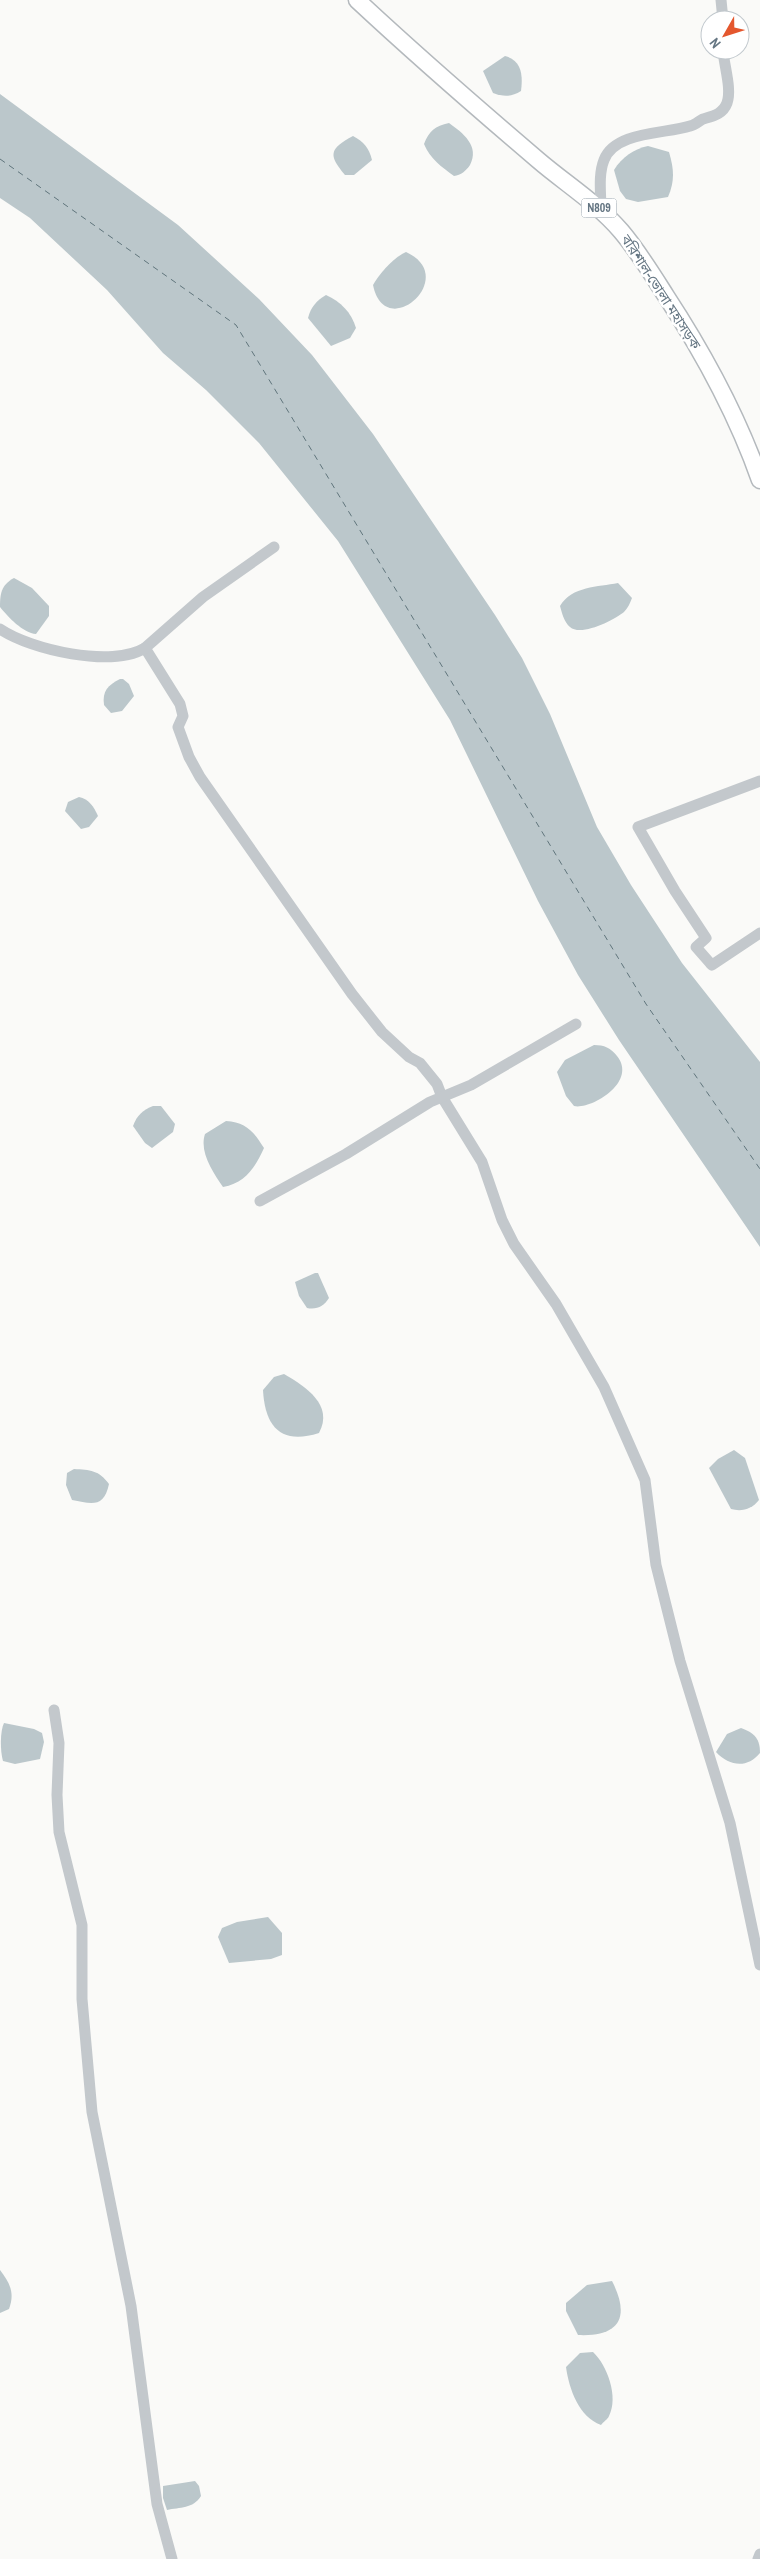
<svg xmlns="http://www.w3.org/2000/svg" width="760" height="2559" font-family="'Archivo Narrow','Noto Sans Bengali',sans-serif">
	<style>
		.water { fill: #bbc7cb }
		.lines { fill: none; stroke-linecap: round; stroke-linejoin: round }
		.ferry { stroke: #60757c; stroke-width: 1; stroke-dasharray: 6 5; stroke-linecap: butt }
		.highway-casing { stroke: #b4b9bd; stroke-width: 19 }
		.minor { stroke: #c3c8cc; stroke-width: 11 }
		.highway { stroke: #fff; stroke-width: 16 }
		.labels { text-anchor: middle; stroke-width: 5; stroke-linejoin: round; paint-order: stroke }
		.shield { fill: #fff; stroke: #939fa8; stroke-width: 1 }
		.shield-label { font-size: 12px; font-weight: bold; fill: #657683 }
		.street-label { font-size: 14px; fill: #657683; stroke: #fff }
	</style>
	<rect width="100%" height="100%" fill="#fafaf8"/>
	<g class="water">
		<path d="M 505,56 C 522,60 523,76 521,91 C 511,97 504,97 493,93 L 483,71 Z"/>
		<path d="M 0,94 L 178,225 L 259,299 L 312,355 L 373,434 L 495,615 L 522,658 L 550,714 L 597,827 L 631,885 L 682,963 L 760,1062 L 760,1247 L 619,1040 L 578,975 L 538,901 L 450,720 L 338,541 L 259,443 L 206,390 L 163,353 L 107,290 L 30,218 L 0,198 Z"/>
		<path d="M 449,123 C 463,133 480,146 470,165 C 466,171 461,175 454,176 C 442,167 430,159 424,144 C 429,131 435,126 449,123 Z"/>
		<path d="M 353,136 C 364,142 369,148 372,160 L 354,175 L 345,175 C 328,155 329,149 353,136 Z"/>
		<path d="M 648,146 L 669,152 C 674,169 675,181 668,197 L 638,202 L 626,199 L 620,191 L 614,170 C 622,157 634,149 648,146 Z"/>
		<path d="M 406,252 C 461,277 385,344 373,285 C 380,273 393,258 406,252 Z"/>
		<path d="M 326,295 C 341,302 351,312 356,328 L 350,338 L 331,346 L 308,318 C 311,307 316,301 326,295 Z"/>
		<path d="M 14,578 L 32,588 L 49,606 L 49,616 L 36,634 C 23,633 8,617 0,607 C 0,594 1,585 14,578 Z"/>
		<path d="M 618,583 L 632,598 C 630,603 628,608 624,612 C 614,620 581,637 570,627 C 564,622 562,613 560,606 C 572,586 598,587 618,583 Z"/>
		<path d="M 120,679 L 123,679 L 129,684 L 134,696 L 122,711 L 111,713 L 104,705 C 102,691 108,685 120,679 Z"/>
		<path d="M 79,797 C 89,799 94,807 98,816 L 89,827 L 81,829 L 65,811 L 68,802 Z"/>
		<path d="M 594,1045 C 604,1045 611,1048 617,1056 C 638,1082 591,1110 574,1106 L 566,1096 L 557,1072 L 565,1060 Z"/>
		<path d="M 153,1106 L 161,1106 L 175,1124 L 173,1132 L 152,1148 L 145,1143 L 133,1126 C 137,1115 143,1110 153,1106 Z"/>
		<path d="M 226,1121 C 246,1122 254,1132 264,1148 C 255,1168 245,1183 223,1187 C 213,1172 199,1152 205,1134 Z"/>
		<path d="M 315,1273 L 318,1273 L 329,1298 C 324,1306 317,1310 307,1308 L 299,1296 L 295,1282 Z"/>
		<path d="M 284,1374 C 306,1387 334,1405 319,1433 C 282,1445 265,1428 263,1390 L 274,1377 Z"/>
		<path d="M 734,1450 L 745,1458 L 759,1500 C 752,1509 742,1512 731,1509 L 709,1468 L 718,1459 Z"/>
		<path d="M 74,1469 C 90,1470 99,1470 109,1484 C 104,1508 92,1504 72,1500 L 66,1485 L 67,1473 Z"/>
		<path d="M 4,1723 L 34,1729 L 42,1733 L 44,1742 L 40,1759 L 15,1764 L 3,1761 C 0,1751 0,1731 4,1723 Z"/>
		<path d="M 741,1728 C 755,1733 760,1739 760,1753 C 747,1769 729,1766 716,1752 L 727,1734 Z"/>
		<path d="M 268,1917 L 282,1933 L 282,1955 L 271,1959 L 229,1963 L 218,1937 L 222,1928 L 237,1922 Z"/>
		<path d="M 0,2270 C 10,2283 15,2293 9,2309 L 0,2313 Z"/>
		<path d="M 612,2281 C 630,2316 621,2337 578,2335 L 566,2311 L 566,2303 L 587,2285 Z"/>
		<path d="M 593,2352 C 607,2365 619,2397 609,2416 C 608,2419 603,2422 601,2425 C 579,2417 569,2389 566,2367 L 580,2353 Z"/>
		<path d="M 195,2481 L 199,2486 L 201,2496 C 193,2509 180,2507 167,2510 L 163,2498 L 163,2486 Z"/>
	</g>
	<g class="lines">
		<path class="ferry" d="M 0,159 L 236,325 L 646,1004 L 760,1169"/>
		<defs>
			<path id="highway" d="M 357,0 C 416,55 477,108 538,160 C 566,184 597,203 621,231 C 638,251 652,274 666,296 C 704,354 737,415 760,480"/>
		</defs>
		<use href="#highway" class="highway-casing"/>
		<g class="minor">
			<path d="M 721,0 L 723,20"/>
			<path d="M 601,210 C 601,194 598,175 604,160 C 615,131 666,134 690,126 C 695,125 699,121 703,119 C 713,116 723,114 727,103 C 732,89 724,66 723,50"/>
			<path d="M 274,547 L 203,597 L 145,648 L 180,704 L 183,716 L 178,727 L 189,757 L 200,777 L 352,994 L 382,1032 L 409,1057 L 420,1063 L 437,1084 L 442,1097 L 482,1162 L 502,1220 L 514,1244 L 556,1304 L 604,1387 L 645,1480 L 656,1565 L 680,1661 L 730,1823 L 760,1965"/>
			<path d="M 0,629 C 31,650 112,668 145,648"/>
			<path d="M 760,781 L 638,827 L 675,891 L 706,938 L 696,947 L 710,963 L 712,965 L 760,933"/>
			<path d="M 260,1201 L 346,1154 L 430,1102 L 471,1085 L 576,1024"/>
			<path d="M 54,1710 L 59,1743 L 57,1795 L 59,1832 L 82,1925 L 82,1999 L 92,2112 L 131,2306 L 157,2504 L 172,2559"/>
			<path d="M 758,2559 L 760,2554"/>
		</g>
		<use href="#highway" class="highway"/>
	</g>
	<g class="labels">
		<rect class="shield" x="581.5" y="198.5" width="35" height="19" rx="4"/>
		<g class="shield-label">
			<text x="599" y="212">N809</text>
		</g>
		<g class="street-label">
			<text transform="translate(661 292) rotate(57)" y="5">বরিশাল-ভোলা মহাসড়ক</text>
		</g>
	</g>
	<g transform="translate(725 35) rotate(231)"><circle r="24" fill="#ffffff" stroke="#c1c8cd"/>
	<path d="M0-4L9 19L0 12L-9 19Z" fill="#e4572e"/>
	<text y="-8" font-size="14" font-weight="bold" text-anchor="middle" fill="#657683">N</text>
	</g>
</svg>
